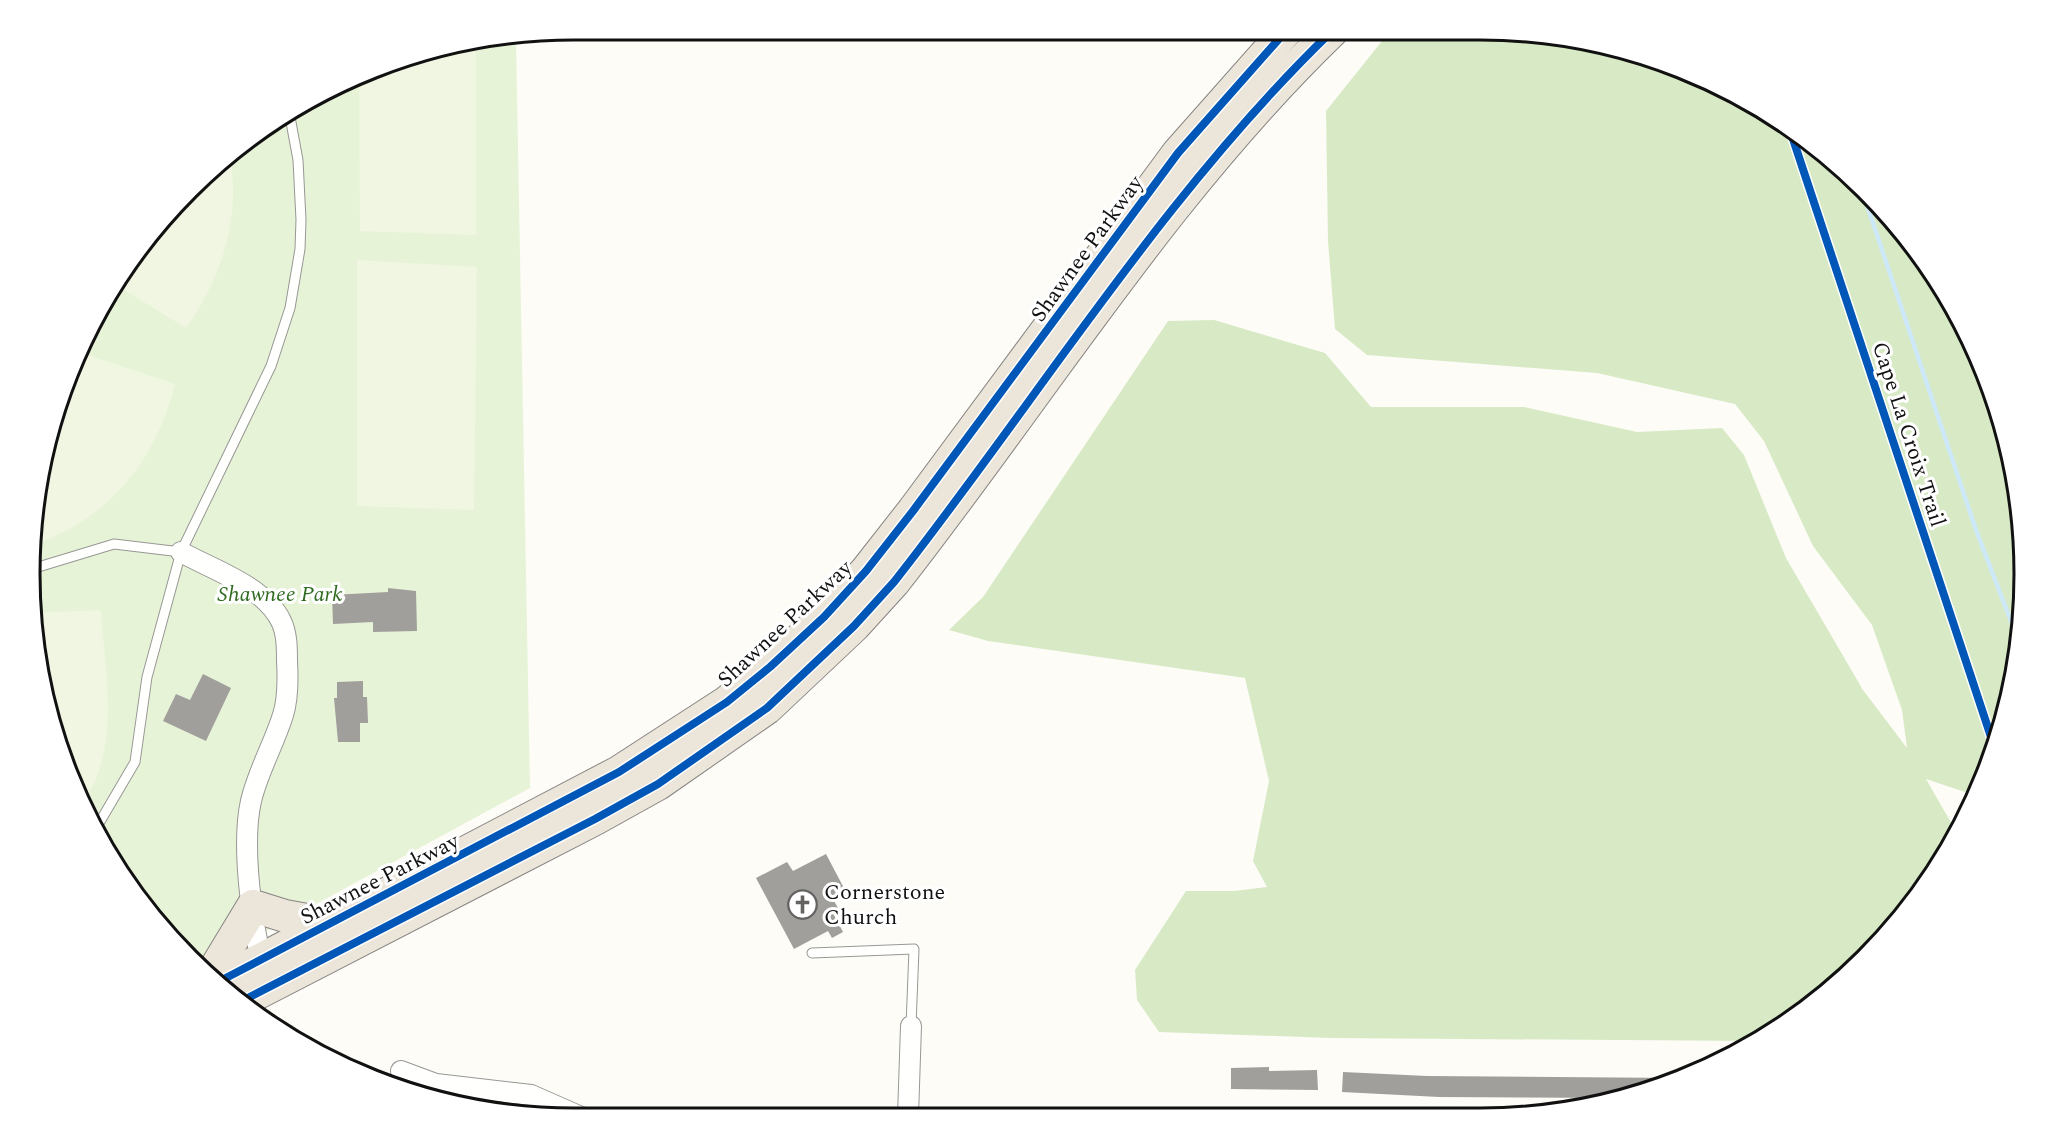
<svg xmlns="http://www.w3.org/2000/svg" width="2054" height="1148" font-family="Spectral,serif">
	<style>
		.green { fill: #e7f3d7 }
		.forest { fill: #d8eac5 }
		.pitch { fill: #f0f6e1 }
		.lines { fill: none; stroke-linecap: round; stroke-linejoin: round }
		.stream { stroke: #cde8f7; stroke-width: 4.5 }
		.building { fill: #a19f9c }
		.service-casing { stroke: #979795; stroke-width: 11 }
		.minor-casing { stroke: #979795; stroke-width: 22 }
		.trunk-casing { stroke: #858482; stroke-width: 34 }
		.service { stroke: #fffffe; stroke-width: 9 }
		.minor { stroke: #fffffe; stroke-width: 20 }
		.trunk { stroke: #ece5da; stroke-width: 32 }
		.cycleway-casing { stroke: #fff; stroke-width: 11 }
		.cycleway { stroke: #0057b8; stroke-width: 8 }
		.labels { text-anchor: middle; stroke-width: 6; stroke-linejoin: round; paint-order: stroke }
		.street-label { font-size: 22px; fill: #111; stroke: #fff }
		.park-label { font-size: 22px; font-style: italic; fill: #2f6b1f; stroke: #fff }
		.poi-label { font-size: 22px; fill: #111; stroke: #fff; text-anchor: start }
		.rim { fill: none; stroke: #111; stroke-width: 3 }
	</style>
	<rect width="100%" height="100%" fill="#fdfcf7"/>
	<path class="green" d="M 516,40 L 530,788 L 204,965 L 165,932 L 71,782 L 31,609 L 49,433 L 122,271 L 243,142 L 399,59 Z"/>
	<path class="forest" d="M 1390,31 L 1515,31 L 1655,59 L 1752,103 L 1839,165 L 1912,243 L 1968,334 L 2006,434 L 2023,539 L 2019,645 L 1995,749 L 1974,795 L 1926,779 L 1957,833 L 1951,846 L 1865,958 L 1782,1026 L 1753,1041 L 1331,1038 L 1159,1032 L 1137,1000 L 1135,970 L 1186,891 L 1234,891 L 1267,887 L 1253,861 L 1269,781 L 1245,678 L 988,641 L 949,630 L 983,597 L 1168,321 L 1214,320 L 1325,353 L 1371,407 L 1524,407 L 1637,432 L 1722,428 L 1744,455 L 1786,558 L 1863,690 L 1907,748 L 1902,710 L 1872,625 L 1813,546 L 1764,441 L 1735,404 L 1597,373 L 1367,355 L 1335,329 L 1328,241 L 1326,111 Z"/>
	<g class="pitch">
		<path d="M 476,46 L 476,235 L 360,231 L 359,80 L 399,59 Z"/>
		<path d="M 230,156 C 241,218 222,277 186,328 L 116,285 L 122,271 Z"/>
		<path d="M 357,260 L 477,267 L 474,510 L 357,506 Z"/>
		<path d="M 85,354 L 175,384 C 157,458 111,517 38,543 L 49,433 Z"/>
		<path d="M 101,610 C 105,675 121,745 84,802 L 71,782 L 32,613 Z"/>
	</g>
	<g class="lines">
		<path class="stream" d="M 1862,190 L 1976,530 L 2019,642"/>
	</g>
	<g class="building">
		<path d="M 388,588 L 416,591 L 417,631 L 373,632 L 373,622 L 333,624 L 332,595 L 388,592 Z"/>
		<path d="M 203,674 L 231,688 L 206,741 L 163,721 L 176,694 L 190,700 Z"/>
		<path d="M 363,681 L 363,697 L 367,697 L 368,723 L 360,723 L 360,742 L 338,742 L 334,698 L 337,698 L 337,682 Z"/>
		<path d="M 826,854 L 846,892 L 833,899 L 839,910 L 833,913 L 843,932 L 832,938 L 828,931 L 794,949 L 756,878 L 787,862 L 793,871 Z"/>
		<path d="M 1269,1067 L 1269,1071 L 1317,1070 L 1318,1090 L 1231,1089 L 1231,1068 Z"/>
		<path d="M 1343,1072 L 1427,1076 L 1678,1078 L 1655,1089 L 1617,1098 L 1439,1097 L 1342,1092 Z"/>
	</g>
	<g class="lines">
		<defs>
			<g id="service">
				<path d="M 35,568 L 114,544 L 181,552"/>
				<path d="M 98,825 L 135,762 L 147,677 L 181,552 L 271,366 L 290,308 L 300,249 L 301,220 L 298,160 L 290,117"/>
				<path d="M 812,953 L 914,949 L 911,1026"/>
			</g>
			<g id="minor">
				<path d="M 181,552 C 213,570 264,586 281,621 C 287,633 287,648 287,661 C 288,678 288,699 283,715 C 274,744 258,771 251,801 C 241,845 252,924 263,968"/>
				<path d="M 401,1071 L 436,1084 L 531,1095 L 581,1117"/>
				<path d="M 908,1116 L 911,1026"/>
			</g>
			<g id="trunk">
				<path d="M 213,972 L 253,906 L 285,916 L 329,924"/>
				<path d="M 222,980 L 619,772 L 727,702 L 770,667 L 824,617 L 866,571 L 913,511 L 1178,153 L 1286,31"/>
				<path d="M 246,999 L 595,819 L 658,784 L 767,708 L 854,626 L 894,582 C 1038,399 1164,193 1332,31"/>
			</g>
		</defs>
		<use href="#service" class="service-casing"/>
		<use href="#minor" class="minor-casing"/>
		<use href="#trunk" class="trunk-casing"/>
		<use href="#service" class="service"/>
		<use href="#minor" class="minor"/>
		<use href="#trunk" class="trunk"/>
		<defs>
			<g id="cycleway">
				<path d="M 1790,130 L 1995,749"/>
				<path d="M 222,980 L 619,772 L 727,702 L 770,667 L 824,617 L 866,571 L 913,511 L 1178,153 L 1286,31"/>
				<path d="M 246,999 L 595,819 L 658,784 L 767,708 L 854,626 L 894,582 C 1038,399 1164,193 1332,31"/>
			</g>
		</defs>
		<use href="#cycleway" class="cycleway-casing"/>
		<use href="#cycleway" class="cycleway"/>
	</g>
	<defs>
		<symbol id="church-ring" viewBox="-11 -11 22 22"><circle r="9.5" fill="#fff" stroke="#646362" stroke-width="1.5"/><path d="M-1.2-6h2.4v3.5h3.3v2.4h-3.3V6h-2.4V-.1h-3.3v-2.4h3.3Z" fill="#646362"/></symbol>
	</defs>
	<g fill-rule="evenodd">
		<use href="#church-ring" x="786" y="888" width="33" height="33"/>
	</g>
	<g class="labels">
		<g class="street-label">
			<text transform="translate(1086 248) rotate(-54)" y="8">Shawnee Parkway</text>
			<text transform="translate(1910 434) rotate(72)" y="8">Cape La Croix Trail</text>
			<text transform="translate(784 623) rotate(-43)" y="8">Shawnee Parkway</text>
			<text transform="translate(379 878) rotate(-27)" y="8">Shawnee Parkway</text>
		</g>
		<g class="park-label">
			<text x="280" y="601">Shawnee Park</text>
		</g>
		<g class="poi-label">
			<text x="824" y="899">Cornerstone<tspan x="824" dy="25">Church</tspan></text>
		</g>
	</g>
	<path d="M0 0H2054V1148H0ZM574 40H1480A534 534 0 0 1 2014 574V574A534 534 0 0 1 1480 1108H574A534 534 0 0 1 40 574V574A534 534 0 0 1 574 40Z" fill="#fff" fill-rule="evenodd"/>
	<path class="rim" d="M574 40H1480A534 534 0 0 1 2014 574V574A534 534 0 0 1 1480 1108H574A534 534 0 0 1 40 574V574A534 534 0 0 1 574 40Z"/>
</svg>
